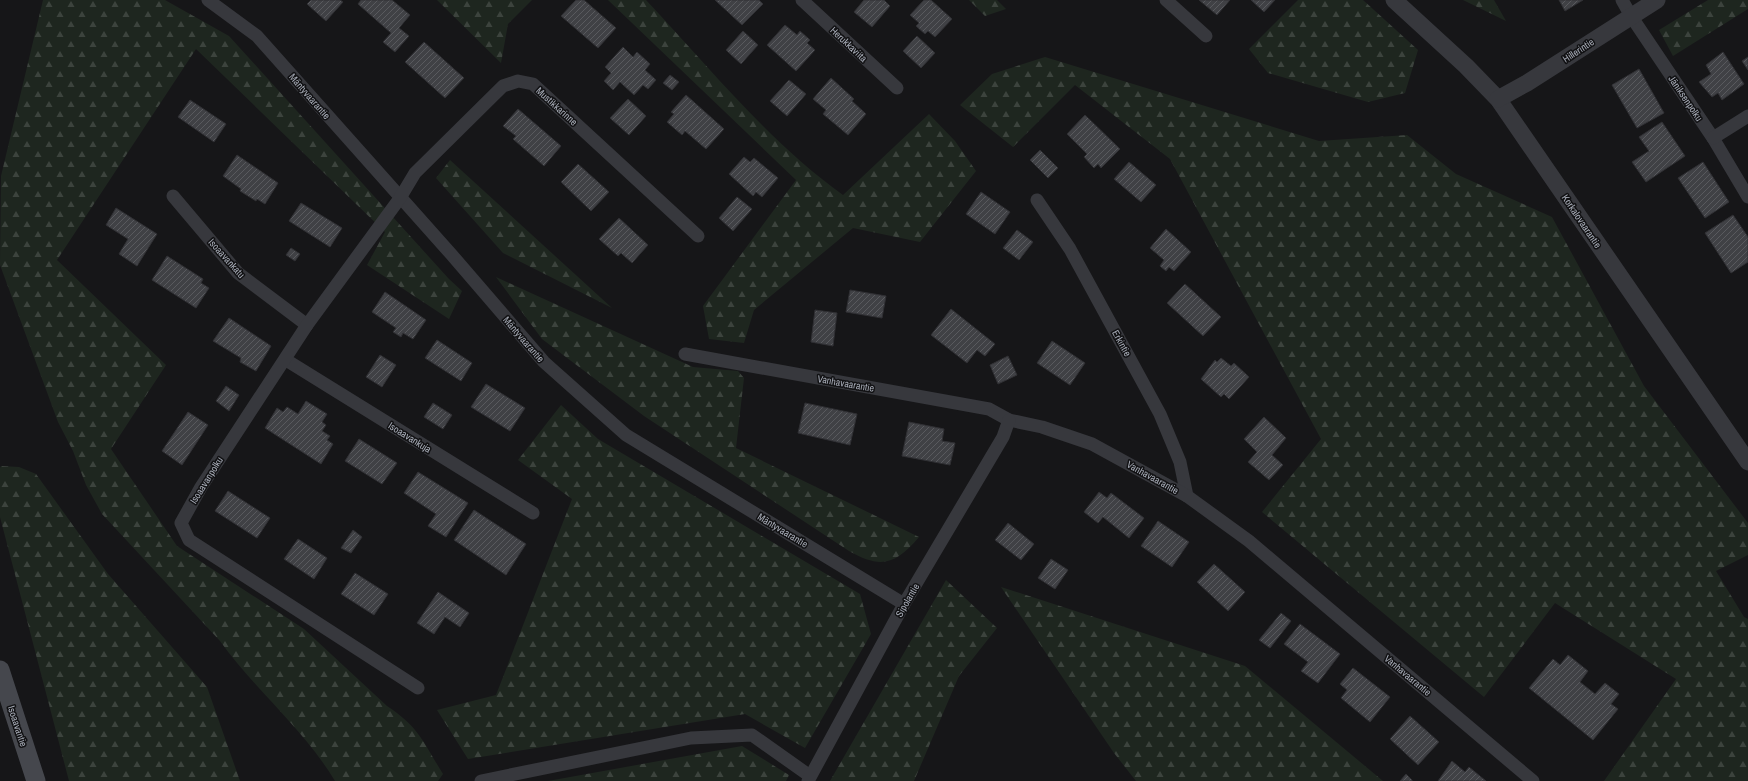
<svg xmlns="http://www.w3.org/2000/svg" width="1748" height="781" font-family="'Archivo Narrow',sans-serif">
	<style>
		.forest { fill: url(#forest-firs) }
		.building { fill: url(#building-hatch); stroke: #303034 }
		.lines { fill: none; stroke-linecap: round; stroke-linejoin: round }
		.minor { stroke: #37383d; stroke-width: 13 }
		.tertiary { stroke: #37383d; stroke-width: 17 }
		.secondary { stroke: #45474d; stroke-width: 19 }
		.labels { text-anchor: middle; stroke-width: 3; stroke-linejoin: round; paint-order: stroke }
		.street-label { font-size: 10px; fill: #a8adb8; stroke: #111113 }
	</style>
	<defs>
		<pattern id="forest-firs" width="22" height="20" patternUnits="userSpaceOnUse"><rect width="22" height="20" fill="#1e261f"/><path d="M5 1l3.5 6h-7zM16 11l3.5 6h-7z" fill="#3c433d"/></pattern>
		<pattern id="building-hatch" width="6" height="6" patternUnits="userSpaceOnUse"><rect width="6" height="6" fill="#404145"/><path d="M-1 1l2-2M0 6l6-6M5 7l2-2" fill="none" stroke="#595a5e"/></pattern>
	</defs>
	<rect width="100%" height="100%" fill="#161618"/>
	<g class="forest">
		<path d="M 43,0 L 165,0 L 229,36 L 449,279 L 462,291 L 449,319 L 367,265 L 385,232 L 196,49 L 57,260 L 166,365 L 111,449 L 177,546 L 304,629 L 387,706 C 420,728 423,742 443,774 L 438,781 L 335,781 C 303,728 256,691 220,641 L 102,514 L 86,485 L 73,451 L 58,422 L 0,265 L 1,176 Z"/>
		<path d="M 437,0 L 532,0 L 508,24 L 501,63 Z"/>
		<path d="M 608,0 L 646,0 C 709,67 768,141 843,195 L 929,114 L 955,141 L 976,171 L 920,242 L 853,228 L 754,310 L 744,343 L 709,339 L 703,306 L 796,180 Z"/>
		<path d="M 969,0 L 997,0 L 1006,9 L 985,16 Z"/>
		<path d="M 1298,0 L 1363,0 L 1418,50 L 1405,93 L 1368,102 L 1268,73 L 1249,49 Z"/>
		<path d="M 1463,0 L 1494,0 L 1506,21 Z"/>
		<path d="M 1708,0 L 1748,0 L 1748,9 L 1673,56 L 1659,30 Z"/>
		<path d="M 1045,57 L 1319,141 L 1407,135 L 1456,174 L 1552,217 L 1644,386 L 1748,523 L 1748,555 L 1716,571 L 1744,617 L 1748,619 L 1748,781 L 1604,781 L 1676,679 L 1555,603 L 1484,697 L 1262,512 L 1321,439 L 1170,159 L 1075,85 L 1013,147 L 960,105 L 992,74 Z"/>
		<path d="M 450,160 L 612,308 L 503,253 L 436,178 Z"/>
		<path d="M 496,277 L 693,367 L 738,371 L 744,378 L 736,448 L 919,537 C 895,565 881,569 849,551 L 644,416 L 542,339 Z"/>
		<path d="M 561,405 L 598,439 L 860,594 L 871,634 L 805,748 L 745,714 L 468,759 L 437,710 L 496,695 L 572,499 L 518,460 Z"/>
		<path d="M 1,466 L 19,467 L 36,474 L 108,574 L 207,687 L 240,781 L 69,781 L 0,517 L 0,468 Z"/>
		<path d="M 946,580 L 997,628 L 959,676 L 914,781 L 830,781 Z"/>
		<path d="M 1001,587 L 1245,666 L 1383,781 L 1136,781 L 1114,753 Z"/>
		<path d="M 742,746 L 789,775 L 786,781 L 548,781 Z"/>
	</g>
	<g class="building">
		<path d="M 311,0 L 340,0 L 343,2 L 326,21 L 307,4 Z"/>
		<path d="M 361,0 L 392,0 L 410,15 L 399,28 L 409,36 L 395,52 L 383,42 L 391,33 L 358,4 Z"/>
		<path d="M 576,0 L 584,0 L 616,28 L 598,48 L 561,16 Z"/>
		<path d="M 715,0 L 759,0 L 763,4 L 742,25 Z"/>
		<path d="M 864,0 L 884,0 L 890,6 L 872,27 L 854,12 Z"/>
		<path d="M 924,0 L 931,0 L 952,19 L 935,37 L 928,31 L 925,34 L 916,26 L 919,23 L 910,15 Z"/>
		<path d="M 1199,0 L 1230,0 L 1217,15 Z"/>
		<path d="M 1251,0 L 1275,0 L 1264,12 Z"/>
		<path d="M 1559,0 L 1583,0 L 1565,11 Z"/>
		<path d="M 785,25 L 797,35 L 800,31 L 810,40 L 807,43 L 815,50 L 796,71 L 767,45 Z"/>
		<path d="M 743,31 L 758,45 L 741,64 L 726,50 Z"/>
		<path d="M 917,36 L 935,53 L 921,68 L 903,51 Z"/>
		<path d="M 424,42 L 464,78 L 445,98 L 405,62 Z"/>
		<path d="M 623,47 L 633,57 L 637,52 L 650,64 L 645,70 L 656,80 L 648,89 L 643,85 L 634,95 L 620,82 L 613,90 L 604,81 L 611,73 L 605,67 Z"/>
		<path d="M 1723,52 L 1744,84 L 1722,100 L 1718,93 L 1712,97 L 1699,82 L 1711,74 L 1706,65 Z"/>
		<path d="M 1748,57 L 1748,70 L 1742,61 Z"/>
		<path d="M 1639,69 L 1664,113 L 1637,128 L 1612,85 Z"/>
		<path d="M 670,75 L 679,82 L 672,90 L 663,83 Z"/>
		<path d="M 831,78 L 854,99 L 852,101 L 866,114 L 848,135 L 823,114 L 826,110 L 813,99 Z"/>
		<path d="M 789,80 L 806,94 L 787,116 L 770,101 Z"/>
		<path d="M 686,95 L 724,129 L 706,149 L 685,131 L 682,135 L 667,122 L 674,114 L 671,112 Z"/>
		<path d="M 628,99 L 646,116 L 629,135 L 610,118 Z"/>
		<path d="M 190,100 L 226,124 L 214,142 L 178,117 Z"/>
		<path d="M 518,109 L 561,146 L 544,166 L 513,139 L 516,136 L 503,126 Z"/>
		<path d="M 1085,115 L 1120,149 L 1101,168 L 1098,164 L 1094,168 L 1084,157 L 1087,154 L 1067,134 Z"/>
		<path d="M 1662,122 L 1685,156 L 1646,182 L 1632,162 L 1649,151 L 1639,137 Z"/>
		<path d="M 1040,150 L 1058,168 L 1048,178 L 1030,160 Z"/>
		<path d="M 237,155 L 278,183 L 265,204 L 257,199 L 256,201 L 240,191 L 241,189 L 223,176 Z"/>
		<path d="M 744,157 L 750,162 L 754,158 L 778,178 L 762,197 L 756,192 L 753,196 L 729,174 Z"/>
		<path d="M 1129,162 L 1156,185 L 1141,202 L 1114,179 Z"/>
		<path d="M 1703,162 L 1729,202 L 1705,218 L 1678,178 Z"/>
		<path d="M 578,164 L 609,192 L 591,211 L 561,182 Z"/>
		<path d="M 981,192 L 1010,212 L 995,234 L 966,214 Z"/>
		<path d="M 737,197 L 752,209 L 733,231 L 719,218 Z"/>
		<path d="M 301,203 L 342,228 L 330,247 L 289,221 Z"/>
		<path d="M 116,208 L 157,234 L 137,266 L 119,254 L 128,239 L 106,225 Z"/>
		<path d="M 1733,215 L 1748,237 L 1748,262 L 1731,273 L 1705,233 Z"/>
		<path d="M 619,218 L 648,245 L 632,263 L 621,253 L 618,256 L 599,239 Z"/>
		<path d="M 1166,229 L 1191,252 L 1174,271 L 1169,267 L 1166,271 L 1160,266 L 1164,260 L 1150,248 Z"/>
		<path d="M 1017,230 L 1033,242 L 1019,260 L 1003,248 Z"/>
		<path d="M 291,248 L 300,254 L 295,261 L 286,255 Z"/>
		<path d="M 167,256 L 203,279 L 201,283 L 209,288 L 196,308 L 152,280 Z"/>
		<path d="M 1185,284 L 1221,317 L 1203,336 L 1167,303 Z"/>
		<path d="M 850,290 L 886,296 L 882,318 L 846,312 Z"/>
		<path d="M 385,292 L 426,320 L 413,339 L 403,333 L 401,337 L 393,332 L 396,328 L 372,312 Z"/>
		<path d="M 951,309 L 995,344 L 985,356 L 977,350 L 967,363 L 931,335 Z"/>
		<path d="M 815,310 L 837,313 L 833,346 L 811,342 Z"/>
		<path d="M 229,318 L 271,346 L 256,371 L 240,362 L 241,358 L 213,341 Z"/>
		<path d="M 437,340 L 472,363 L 461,381 L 425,358 Z"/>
		<path d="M 1052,341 L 1085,363 L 1070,385 L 1037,363 Z"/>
		<path d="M 380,355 L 396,365 L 382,387 L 366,377 Z"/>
		<path d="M 1008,356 L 1017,375 L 998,384 L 990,365 Z"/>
		<path d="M 1221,358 L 1231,366 L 1234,363 L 1249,377 L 1229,399 L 1224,394 L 1221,397 L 1201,379 L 1215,360 L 1217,362 Z"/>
		<path d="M 486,384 L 525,408 L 510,431 L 471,407 Z"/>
		<path d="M 226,386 L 239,395 L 229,411 L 216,401 Z"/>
		<path d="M 306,401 L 327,414 L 322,422 L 326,425 L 322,431 L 330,436 L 327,440 L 333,444 L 321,464 L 265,428 L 277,408 L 283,412 L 287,407 L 298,414 Z"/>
		<path d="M 433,403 L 452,415 L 443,429 L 424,417 Z"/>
		<path d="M 805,403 L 857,414 L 850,445 L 798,433 Z"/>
		<path d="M 188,412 L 208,425 L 182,465 L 162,451 Z"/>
		<path d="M 1264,417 L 1286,438 L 1272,455 L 1283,465 L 1269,480 L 1248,462 L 1257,452 L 1244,439 Z"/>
		<path d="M 909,422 L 944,429 L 942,441 L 955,443 L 950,465 L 902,456 Z"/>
		<path d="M 359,439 L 397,463 L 382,484 L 345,461 Z"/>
		<path d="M 418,472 L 468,503 L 446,537 L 428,526 L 436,514 L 404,493 Z"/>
		<path d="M 228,491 L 270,518 L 257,538 L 215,511 Z"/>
		<path d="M 1099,492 L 1107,498 L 1111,493 L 1144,518 L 1129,538 L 1103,517 L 1098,523 L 1084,512 Z"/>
		<path d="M 474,510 L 526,544 L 506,575 L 454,540 Z"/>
		<path d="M 1158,521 L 1189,542 L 1172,567 L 1141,546 Z"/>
		<path d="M 1008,523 L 1034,544 L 1021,560 L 995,540 Z"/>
		<path d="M 353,530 L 362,537 L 351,553 L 341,548 Z"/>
		<path d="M 298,539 L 327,558 L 314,579 L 284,559 Z"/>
		<path d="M 1051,559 L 1068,570 L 1055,589 L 1038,578 Z"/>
		<path d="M 1214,564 L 1245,592 L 1228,611 L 1197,582 Z"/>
		<path d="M 355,573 L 388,594 L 374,615 L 341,594 Z"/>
		<path d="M 438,592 L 469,613 L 460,627 L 445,617 L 434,634 L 417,623 Z"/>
		<path d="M 1281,613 L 1291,621 L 1270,648 L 1259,640 Z"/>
		<path d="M 1300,624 L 1340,654 L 1318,683 L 1301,671 L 1308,662 L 1284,644 Z"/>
		<path d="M 1568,655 L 1588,671 L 1580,682 L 1595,694 L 1605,683 L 1619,694 L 1611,704 L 1618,709 L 1593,740 L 1529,688 L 1553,659 L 1560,665 Z"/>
		<path d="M 1353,668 L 1390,697 L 1370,722 L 1341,698 L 1347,690 L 1340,684 Z"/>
		<path d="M 1410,716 L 1439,742 L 1418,765 L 1390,739 Z"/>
		<path d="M 1452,761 L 1465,772 L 1469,767 L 1486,781 L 1438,781 Z"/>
		<path d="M 1406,774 L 1412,780 L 1412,781 L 1400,781 Z"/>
	</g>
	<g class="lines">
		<g class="minor">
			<path d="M 208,0 L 257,36 L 451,254 L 544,362 L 626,435 L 904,604"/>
			<path d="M 802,0 L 897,88"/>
			<path d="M 1166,0 L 1206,36"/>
			<path d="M 1622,0 L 1631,16 L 1713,138 L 1748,197"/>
			<path d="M 1713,138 L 1748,116"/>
			<path d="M 173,196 L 238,273 L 307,325"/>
			<path d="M 1037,200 L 1070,249 L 1160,414 L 1180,462 L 1187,496"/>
			<path d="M 685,354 L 989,409 L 1009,420 L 1042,427 L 1092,444 L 1187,496 L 1249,541 L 1533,781"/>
			<path d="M 286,360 L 533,513"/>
			<path d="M 418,688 L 189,540 L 181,523 L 201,487 L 307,325 L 400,198 L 415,173 L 503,86 L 518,81 L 533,84 L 698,236"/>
			<path d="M 481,781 L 691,738 L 752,735 L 810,776"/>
			<path d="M 808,781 L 904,604 L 1003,437 L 1009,420"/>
		</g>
		<g class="tertiary">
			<path d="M 1394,0 L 1466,66 L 1498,99 L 1748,462"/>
			<path d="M 1498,99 L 1527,83 L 1657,0"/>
		</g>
		<path class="secondary" d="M 0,670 L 36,781"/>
	</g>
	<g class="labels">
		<g class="street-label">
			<text transform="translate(849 44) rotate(43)" y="4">Herukkaviita</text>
			<text transform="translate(1578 50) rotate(-33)" y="4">Hillerintie</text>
			<text transform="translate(310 96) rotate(49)" y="4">Mäntyvaarantie</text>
			<text transform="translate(1686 98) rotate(56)" y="4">Jäniksenpolku</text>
			<text transform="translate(557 106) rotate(42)" y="4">Mustikkarinne</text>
			<text transform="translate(1582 221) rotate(56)" y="4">Korkalovaarantie</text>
			<text transform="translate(227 258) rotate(48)" y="4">Isoaavankatu</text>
			<text transform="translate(524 339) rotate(49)" y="4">Mäntyvaarantie</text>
			<text transform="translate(1122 343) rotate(61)" y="4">Erkintie</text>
			<text transform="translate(846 383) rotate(10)" y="4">Vanhavaarantie</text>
			<text transform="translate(410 437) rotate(32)" y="4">Isoaavankuja</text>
			<text transform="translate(1153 477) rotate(29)" y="4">Vanhavaarantie</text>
			<text transform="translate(206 480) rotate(-58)" y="4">Isoaavanpolku</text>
			<text transform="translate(783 530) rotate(31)" y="4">Mäntyvaarantie</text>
			<text transform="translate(907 600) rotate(-60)" y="4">Sipolantie</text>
			<text transform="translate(1408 675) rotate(40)" y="4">Vanhavaarantie</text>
			<text transform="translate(18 726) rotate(72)" y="4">Isoaavantie</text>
		</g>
	</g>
</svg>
